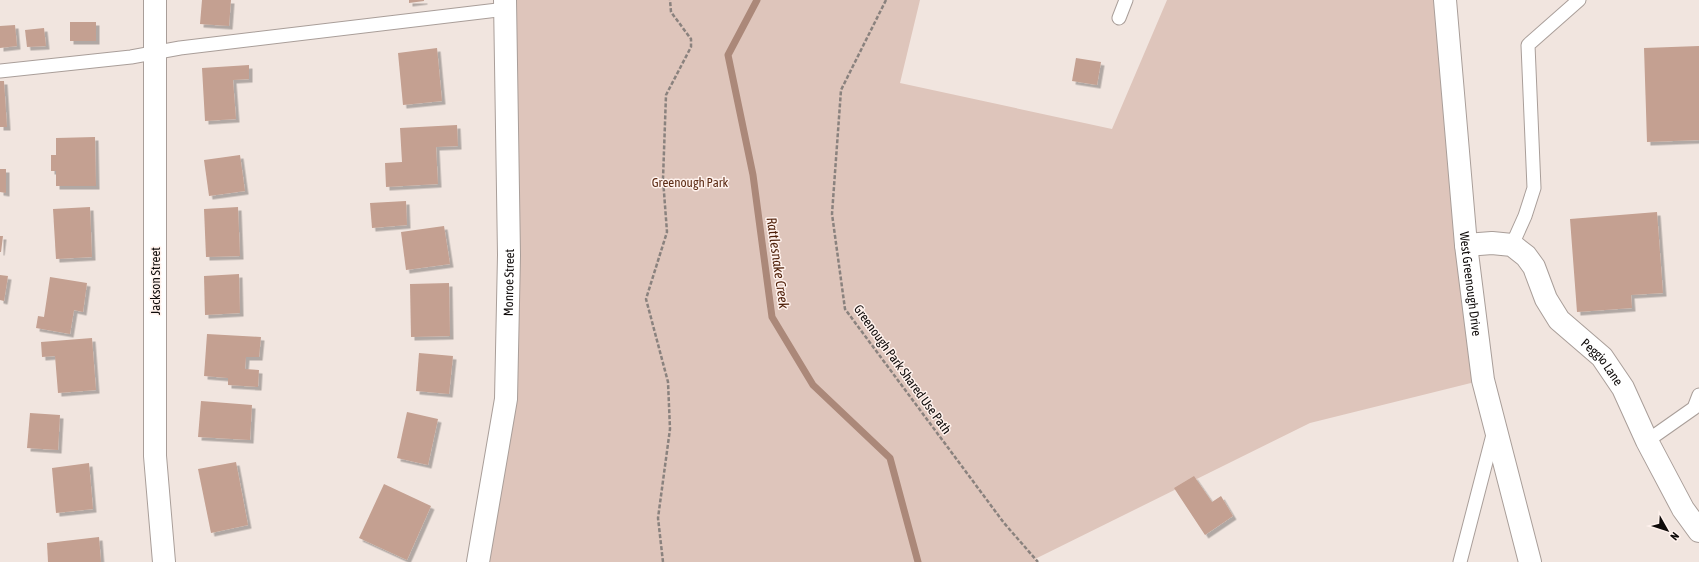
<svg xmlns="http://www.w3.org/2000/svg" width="1699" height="562" font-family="'Asap Condensed',sans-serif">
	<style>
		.green { fill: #dec5bb }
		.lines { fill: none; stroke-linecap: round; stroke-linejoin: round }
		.stream { stroke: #ab8879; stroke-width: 7 }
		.building { fill: #c4a091; filter: url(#shadow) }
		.lane-casing { stroke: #a99e99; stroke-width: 15 }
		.street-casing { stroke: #a99e99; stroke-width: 24 }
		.secondary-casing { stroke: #a99e99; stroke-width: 24 }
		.path { stroke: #8a827e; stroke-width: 2.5; stroke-dasharray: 4 2; stroke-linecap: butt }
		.lane { stroke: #fff; stroke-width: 13 }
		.street { stroke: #fff; stroke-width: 22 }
		.secondary { stroke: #fff; stroke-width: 22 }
		.labels { text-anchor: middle; stroke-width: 3; stroke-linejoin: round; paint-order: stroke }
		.park-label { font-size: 13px; fill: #5d2d16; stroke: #fff2ed }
		.street-label { font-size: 13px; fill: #0f0b0a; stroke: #fff2ed }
		.water-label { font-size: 14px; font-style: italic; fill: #4e1f08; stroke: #fff2ed }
	</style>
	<defs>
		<filter id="shadow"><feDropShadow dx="3.5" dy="3.5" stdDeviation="0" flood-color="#0004"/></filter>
	</defs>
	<rect width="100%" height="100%" fill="#f1e5df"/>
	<path class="green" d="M 505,0 L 920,0 L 900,83 L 1112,129 L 1167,0 L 1445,0 L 1483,380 L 1310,423 L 1035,559 L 1038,562 L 478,562 L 506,399 Z"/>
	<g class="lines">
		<path class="stream" d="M 757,0 L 728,55 L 753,175 L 772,317 L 813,385 L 890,458 L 918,562"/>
	</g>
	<g class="building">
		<path d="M 202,0 L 231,0 L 229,26 L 200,24 Z"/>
		<path d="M 409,0 L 424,0 L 424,1 L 409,3 Z"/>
		<rect x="70" y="22" width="26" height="19"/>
		<path d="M 15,25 L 17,46 L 0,48 L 0,26 Z"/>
		<path d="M 44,28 L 46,46 L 27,47 L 25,30 Z"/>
		<path d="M 1699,46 L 1699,140 L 1647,142 L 1644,48 Z"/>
		<path d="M 437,48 L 442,101 L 403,105 L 398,53 Z"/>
		<path d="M 1076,58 L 1101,62 L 1097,85 L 1072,81 Z"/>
		<path d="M 249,65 L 249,79 L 233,80 L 236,119 L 205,121 L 202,68 Z"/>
		<path d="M 0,81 L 4,81 L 7,127 L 0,127 Z"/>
		<path d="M 457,125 L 458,146 L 436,147 L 438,184 L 386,187 L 385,163 L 402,162 L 400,128 Z"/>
		<path d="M 95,137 L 96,186 L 56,186 L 56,171 L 51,171 L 51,155 L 56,155 L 56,138 Z"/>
		<path d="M 240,155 L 245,191 L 209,196 L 204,160 Z"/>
		<path d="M 0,169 L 6,169 L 6,193 L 0,192 Z"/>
		<path d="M 406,201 L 407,225 L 372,228 L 370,203 Z"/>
		<path d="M 90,207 L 92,257 L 56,259 L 53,209 Z"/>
		<path d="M 238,207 L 240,256 L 206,257 L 204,209 Z"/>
		<path d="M 1657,212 L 1663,293 L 1631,295 L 1632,308 L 1577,312 L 1570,219 Z"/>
		<path d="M 444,226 L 450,264 L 406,270 L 401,232 Z"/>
		<path d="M 0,236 L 3,236 L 1,252 L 0,252 Z"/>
		<path d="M 239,274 L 240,313 L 205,315 L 204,276 Z"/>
		<path d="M 0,275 L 8,276 L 4,301 L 0,300 Z"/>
		<path d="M 50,277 L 87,283 L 83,312 L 74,310 L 70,334 L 36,328 L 38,316 L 44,317 Z"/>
		<path d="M 449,283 L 450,336 L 411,337 L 410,284 Z"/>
		<path d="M 207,334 L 261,337 L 259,357 L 246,357 L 245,369 L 259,370 L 258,387 L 228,385 L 228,378 L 204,376 Z"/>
		<path d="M 92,338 L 96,390 L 58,393 L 55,356 L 42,357 L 41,342 Z"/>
		<path d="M 419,353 L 453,356 L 449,394 L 416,391 Z"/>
		<path d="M 201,401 L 252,405 L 250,440 L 198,437 Z"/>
		<path d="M 407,412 L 438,419 L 428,465 L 397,458 Z"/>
		<path d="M 30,413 L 60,415 L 58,450 L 27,448 Z"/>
		<path d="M 236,462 L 248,525 L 211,533 L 198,469 Z"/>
		<path d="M 89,463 L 93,509 L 56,513 L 52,468 Z"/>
		<path d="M 1194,476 L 1212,502 L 1221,496 L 1233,516 L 1205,535 L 1174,488 Z"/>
		<path d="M 384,484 L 431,506 L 407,560 L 359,538 Z"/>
		<path d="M 99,537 L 101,562 L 48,562 L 47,543 Z"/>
	</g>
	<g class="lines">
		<defs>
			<g id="lane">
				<path d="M 1119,18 L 1126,0"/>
				<path d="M 0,71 L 131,57 L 180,48 L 506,9"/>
				<path d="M 1512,245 L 1525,216 L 1534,188 L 1528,45 L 1579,0"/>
				<path d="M 1647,441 L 1694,408 L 1699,395"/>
				<path d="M 1460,562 L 1494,431"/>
			</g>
			<g id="street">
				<path d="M 155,0 L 155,456 L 164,562"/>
				<path id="s1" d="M 1466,245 L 1492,243 L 1512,245 L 1526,256 L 1534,267 L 1546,299 L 1559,320 L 1602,357 L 1623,388 L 1647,441 L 1683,509 L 1699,531"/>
				<path id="s2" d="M 478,562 L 506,399 L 509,255 L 505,0"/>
			</g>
			<g id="secondary">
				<path id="s3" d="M 1445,0 L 1466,245 L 1483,380 L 1530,562"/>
			</g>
		</defs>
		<use href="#lane" class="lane-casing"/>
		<use href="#street" class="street-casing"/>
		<use href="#secondary" class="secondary-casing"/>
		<g class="path">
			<path d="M 886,0 L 841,90 L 832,214 L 845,309 L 1004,523 L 1038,562"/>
			<path d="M 663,562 L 658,518 L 670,429 L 668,382 L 646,299 L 667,232 L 663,179 L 666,95 L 691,47 L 691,39 L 671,12 L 670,0"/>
		</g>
		<use href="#lane" class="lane"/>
		<use href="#street" class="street"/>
		<use href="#secondary" class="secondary"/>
	</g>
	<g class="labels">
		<g class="park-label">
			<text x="690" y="187">Greenough Park</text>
		</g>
		<g class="street-label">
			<text transform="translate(155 281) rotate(-90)" y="5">Jackson Street</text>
			<text dy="5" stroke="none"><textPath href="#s2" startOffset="282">Monroe Street</textPath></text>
			<text dy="5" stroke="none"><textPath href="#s3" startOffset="285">West Greenough Drive</textPath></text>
			<text dy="5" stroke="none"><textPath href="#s1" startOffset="197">Peggio Lane</textPath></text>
			<text transform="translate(903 369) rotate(54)" y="5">Greenough Park Shared Use Path</text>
		</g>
		<g class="water-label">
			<text transform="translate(778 263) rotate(82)" y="5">Rattlesnake Creek</text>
		</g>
	</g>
	<g transform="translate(1667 530) rotate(129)" stroke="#fff2ed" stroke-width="3" paint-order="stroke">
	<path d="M0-3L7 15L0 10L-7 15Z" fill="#0f0b0a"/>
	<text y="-6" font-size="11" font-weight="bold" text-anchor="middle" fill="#0f0b0a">N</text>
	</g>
</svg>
